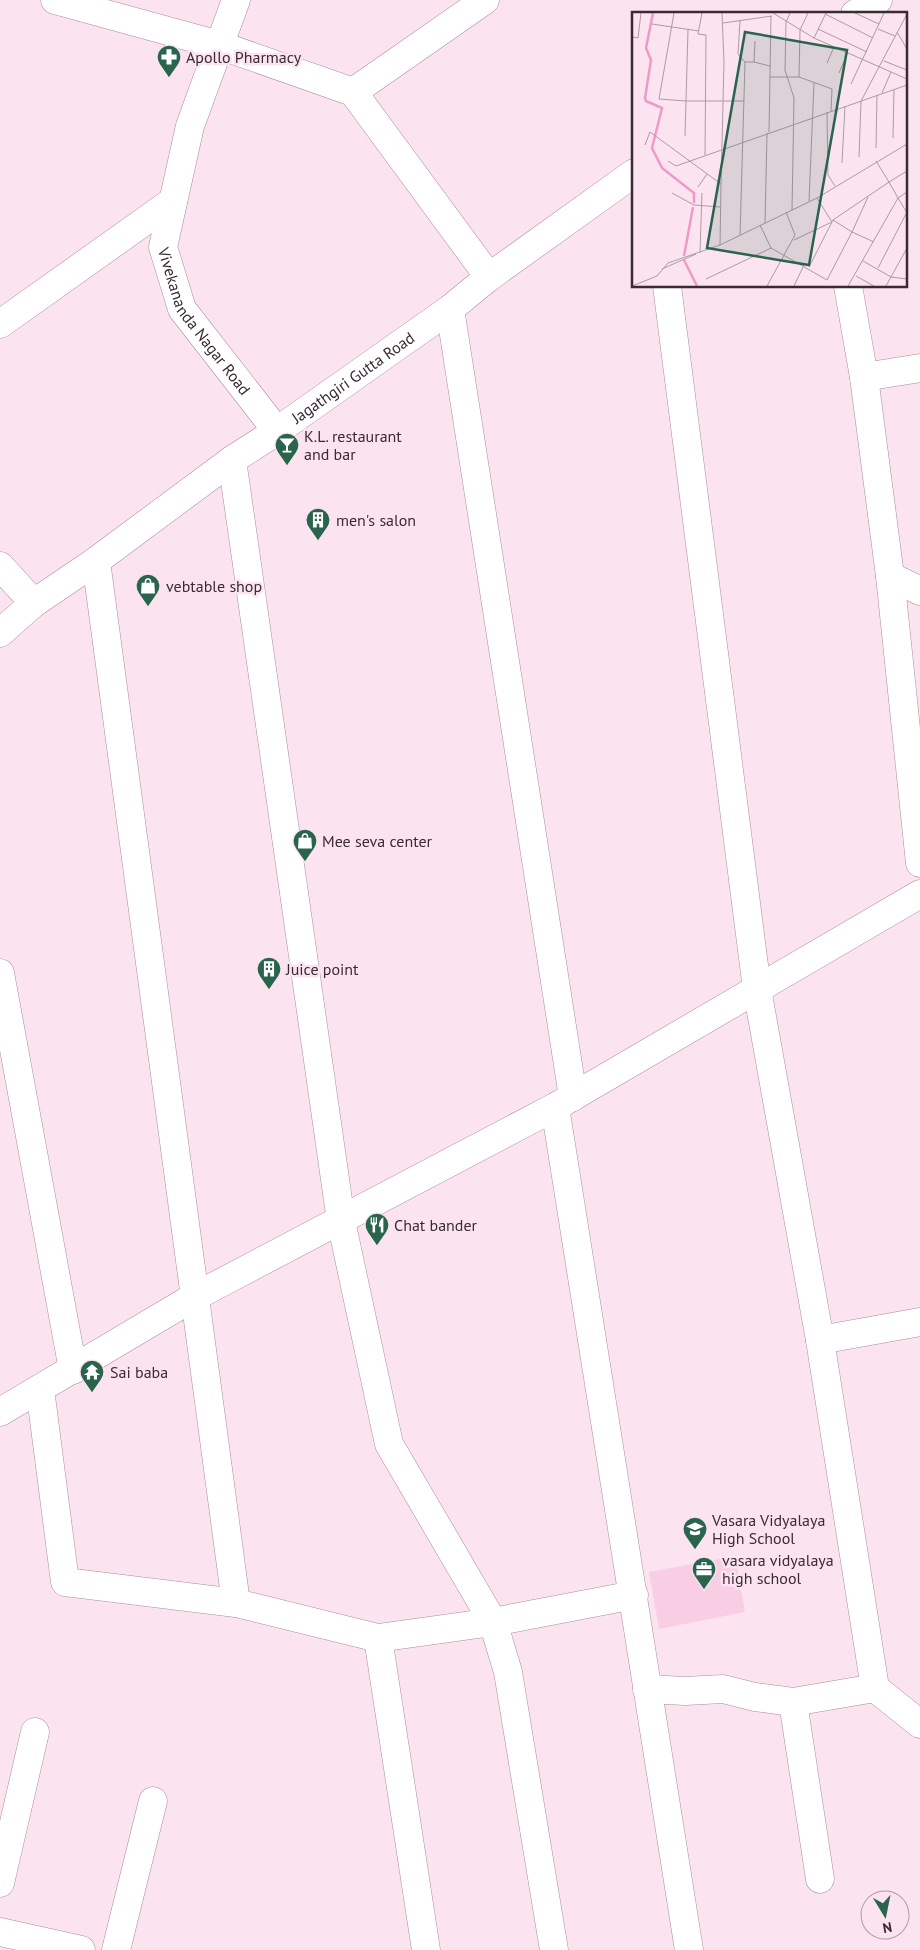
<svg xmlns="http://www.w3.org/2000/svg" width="920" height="1950" font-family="'PT Sans',sans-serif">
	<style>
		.green { fill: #f8cee5 }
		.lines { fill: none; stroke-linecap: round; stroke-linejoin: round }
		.minor-casing { stroke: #ad8b9d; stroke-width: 29 }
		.tertiary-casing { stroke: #ad8b9d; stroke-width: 29 }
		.minor { stroke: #fff; stroke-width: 28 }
		.tertiary { stroke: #fff; stroke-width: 28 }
		.labels { text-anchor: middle; stroke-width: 5; stroke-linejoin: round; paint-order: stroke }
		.poi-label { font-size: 16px; fill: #392b33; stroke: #fbe4f0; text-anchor: start }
		.street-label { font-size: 16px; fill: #392b33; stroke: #fbe4f0 }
		.inset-river { fill: none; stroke: #ee99ca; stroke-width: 2.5 }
		.inset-road { fill: none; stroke: #ad9aa4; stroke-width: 1 }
		.view { fill: #2a644d; fill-opacity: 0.15; stroke: #2a644d; stroke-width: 2.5 }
		.inset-edge { fill: none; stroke: #392b33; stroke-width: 2.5 }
	</style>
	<rect width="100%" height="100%" fill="#fbe4f0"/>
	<path class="green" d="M 735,1556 L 745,1612 L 659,1629 L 649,1572 Z"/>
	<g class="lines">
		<defs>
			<g id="minor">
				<path d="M 55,0 L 219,45 L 353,92 L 489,277"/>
				<path d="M 353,92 L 485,0"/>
				<path d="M 667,286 L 757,989 L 820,1340 L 875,1688 L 920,1724"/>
				<path d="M 848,286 L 864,377 L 890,576"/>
				<path d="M 450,309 L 573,1097"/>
				<path d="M 0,324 L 173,201"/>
				<path d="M 864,377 L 920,368"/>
				<path d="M 232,460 L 341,1221 L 389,1444 L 493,1622 L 508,1672 L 554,1950"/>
				<path d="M 96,561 L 236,1603"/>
				<path d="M 0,566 L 34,603"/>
				<path d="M 920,591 L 890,576 L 920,863"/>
				<path d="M 0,973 L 73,1370"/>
				<path d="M 555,1107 L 689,1950"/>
				<path d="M 820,1340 L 920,1322"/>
				<path d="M 40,1389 L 65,1582 L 236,1603 L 378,1638 L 493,1622 L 634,1595"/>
				<path d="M 0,1412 L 194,1297 L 555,1107 L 920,894"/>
				<path d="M 378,1638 L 426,1950"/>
				<path d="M 647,1689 L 685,1691 L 723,1689 L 755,1697 L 793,1702"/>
				<path d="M 820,1879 L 793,1702 L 875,1688"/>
				<path d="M 0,1883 L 35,1732"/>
				<path d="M 0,1932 L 81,1950"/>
				<path d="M 116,1950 L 153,1801"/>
			</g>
			<g id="tertiary">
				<path id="s1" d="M 236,0 L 190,126 L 163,247 L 182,309 L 277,431"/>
				<path d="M 855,14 L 878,0"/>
				<path id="s2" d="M 0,633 L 34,603 L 96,561 L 232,460 L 277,431 L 450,309 L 489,277 L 634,173"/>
			</g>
		</defs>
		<use href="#minor" class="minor-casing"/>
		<use href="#tertiary" class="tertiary-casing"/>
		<use href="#minor" class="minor"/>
		<use href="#tertiary" class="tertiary"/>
	</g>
	<defs>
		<symbol id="pharmacy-pin" viewBox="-11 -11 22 30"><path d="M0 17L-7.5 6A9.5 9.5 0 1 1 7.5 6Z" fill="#2a644d" stroke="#fbe4f0"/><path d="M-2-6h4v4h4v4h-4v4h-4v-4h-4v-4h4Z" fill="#fff"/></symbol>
		<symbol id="bar-pin" viewBox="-11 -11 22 30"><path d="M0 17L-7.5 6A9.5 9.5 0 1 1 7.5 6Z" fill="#2a644d" stroke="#fbe4f0"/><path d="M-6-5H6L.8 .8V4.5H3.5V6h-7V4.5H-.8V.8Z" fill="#fff"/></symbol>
		<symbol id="building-pin" viewBox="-11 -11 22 30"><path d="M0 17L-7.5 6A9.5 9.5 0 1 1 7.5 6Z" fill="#2a644d" stroke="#fbe4f0"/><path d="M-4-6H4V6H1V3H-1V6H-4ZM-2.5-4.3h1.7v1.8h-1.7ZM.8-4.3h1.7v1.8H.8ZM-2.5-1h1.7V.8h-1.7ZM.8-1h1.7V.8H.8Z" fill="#fff"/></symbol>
		<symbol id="shop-pin" viewBox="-11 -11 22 30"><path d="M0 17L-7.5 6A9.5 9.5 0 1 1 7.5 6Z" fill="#2a644d" stroke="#fbe4f0"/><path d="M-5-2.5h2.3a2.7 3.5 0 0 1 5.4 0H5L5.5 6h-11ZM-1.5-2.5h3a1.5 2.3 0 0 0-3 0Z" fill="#fff"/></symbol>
		<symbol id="restaurant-pin" viewBox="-11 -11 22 30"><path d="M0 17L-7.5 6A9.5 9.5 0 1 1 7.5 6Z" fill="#2a644d" stroke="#fbe4f0"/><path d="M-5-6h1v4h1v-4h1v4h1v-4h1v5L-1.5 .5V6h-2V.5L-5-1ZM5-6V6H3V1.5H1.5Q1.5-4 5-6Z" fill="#fff"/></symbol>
		<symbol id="temple-pin" viewBox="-11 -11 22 30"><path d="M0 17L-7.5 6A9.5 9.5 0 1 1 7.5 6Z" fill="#2a644d" stroke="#fbe4f0"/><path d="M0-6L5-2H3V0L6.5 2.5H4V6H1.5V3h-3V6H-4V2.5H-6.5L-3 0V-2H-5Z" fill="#fff"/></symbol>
		<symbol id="school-pin" viewBox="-11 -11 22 30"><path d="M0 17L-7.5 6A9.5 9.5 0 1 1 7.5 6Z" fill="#2a644d" stroke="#fbe4f0"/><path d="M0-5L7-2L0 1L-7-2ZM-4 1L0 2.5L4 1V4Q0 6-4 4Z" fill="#fff"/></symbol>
		<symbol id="office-pin" viewBox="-11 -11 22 30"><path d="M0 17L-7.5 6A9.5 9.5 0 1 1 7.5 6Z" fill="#2a644d" stroke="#fbe4f0"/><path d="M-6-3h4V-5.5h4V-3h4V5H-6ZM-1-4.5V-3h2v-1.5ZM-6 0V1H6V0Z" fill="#fff"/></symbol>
	</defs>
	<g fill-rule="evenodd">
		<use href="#pharmacy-pin" x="155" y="43" width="28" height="38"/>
		<use href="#bar-pin" x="273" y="431" width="28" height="38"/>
		<use href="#building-pin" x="304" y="506" width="28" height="38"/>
		<use href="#shop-pin" x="134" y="572" width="28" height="38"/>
		<use href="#shop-pin" x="291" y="827" width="28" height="38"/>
		<use href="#building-pin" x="255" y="955" width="28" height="38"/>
		<use href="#restaurant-pin" x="363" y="1211" width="28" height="38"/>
		<use href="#temple-pin" x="78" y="1358" width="28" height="38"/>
		<use href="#school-pin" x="681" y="1515" width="28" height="38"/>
		<use href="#office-pin" x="690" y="1555" width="28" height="38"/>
	</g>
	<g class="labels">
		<g class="poi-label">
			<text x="186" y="63">Apollo Pharmacy</text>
			<text x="304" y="442">K.L. restaurant<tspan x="304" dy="18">and bar</tspan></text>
			<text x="336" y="526">men's salon</text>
			<text x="166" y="592">vebtable shop</text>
			<text x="322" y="847">Mee seva center</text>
			<text x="286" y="975">Juice point</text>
			<text x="394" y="1231">Chat bander</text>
			<text x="110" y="1378">Sai baba</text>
			<text x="712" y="1526">Vasara Vidyalaya<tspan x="712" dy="18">High School</tspan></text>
			<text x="722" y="1566">vasara vidyalaya<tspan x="722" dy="18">high school</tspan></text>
		</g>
		<g class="street-label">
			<text dy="6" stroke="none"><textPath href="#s1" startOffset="344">Vivekananda Nagar Road</textPath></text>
			<text dy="6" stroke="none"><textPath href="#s2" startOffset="436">Jagathgiri Gutta Road</textPath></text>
		</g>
	</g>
	<g transform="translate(632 12)">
		<rect width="275" height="275" fill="#fbe4f0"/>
		<path class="inset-river" d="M 21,1 L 14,36 L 19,48 L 13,86 L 14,89 L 30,96 L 20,136 L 30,156 L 62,181 L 62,191M 52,244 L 61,195M 52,248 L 65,274"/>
		<path class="inset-road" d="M 42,1 L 27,87 L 54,89 L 53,124M 70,1 L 66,22 L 74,23 L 73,143M 141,1 L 182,26 L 275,67M 158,1 L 154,10 L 153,58 L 162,86 L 160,198M 223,1 L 247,12M 193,2 L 241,26M 91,11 L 140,4M 20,12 L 67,19M 186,17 L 235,40M 246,17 L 263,24M 56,18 L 54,89 L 112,89M 265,20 L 275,37M 0,25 L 6,26 L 9,1M 182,26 L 194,1M 252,49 L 275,58M 113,50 L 122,50 L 123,29M 122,50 L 138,54M 195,51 L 202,35M 207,61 L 216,40M 138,65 L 167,65 L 200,77 L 199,99M 167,65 L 168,18 L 176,1M 219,72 L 252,1M 250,81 L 259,60M 195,100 L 196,163 L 203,174M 137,120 L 139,4M 261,126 L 262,77M 13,133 L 18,120 L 89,172 L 92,50 L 90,1M 244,136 L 245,83M 227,145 L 229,89 L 275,2M 36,149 L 44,154 L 275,73M 210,151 L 213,94M 66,175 L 75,162M 275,180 L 266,186 L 275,201M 40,181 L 62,193 L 88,195M 236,185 L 220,220 L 242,230M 177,189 L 182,71M 201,208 L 257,170 L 244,149M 133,211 L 135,121M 128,213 L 139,236 L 195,268 L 220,220 L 201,208 L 177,255M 108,223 L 113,50 L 106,42 L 108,9M 162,228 L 200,210 L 185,186M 88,233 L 89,172M 68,241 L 70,181M 231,249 L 259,265 L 275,267M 246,256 L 275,200M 30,257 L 64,242M 224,264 L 242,274M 74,267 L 139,236M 0,274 L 25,264 L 36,251 L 88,233 L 185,186 L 275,132M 135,274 L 163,223 L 154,200M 162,274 L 172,253M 216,274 L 266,186 L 257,170 L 275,159M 254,274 L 275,236"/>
		<path class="view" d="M 113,20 L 215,38 L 177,253 L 75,236 Z"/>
		<rect width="275" height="275" class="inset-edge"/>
	</g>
	<g transform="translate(885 1915) rotate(170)"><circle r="24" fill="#fbe4f0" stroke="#ad9aa4"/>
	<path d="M0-4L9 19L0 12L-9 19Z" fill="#2a644d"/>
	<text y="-8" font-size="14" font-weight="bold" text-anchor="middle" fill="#392b33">N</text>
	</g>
</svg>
